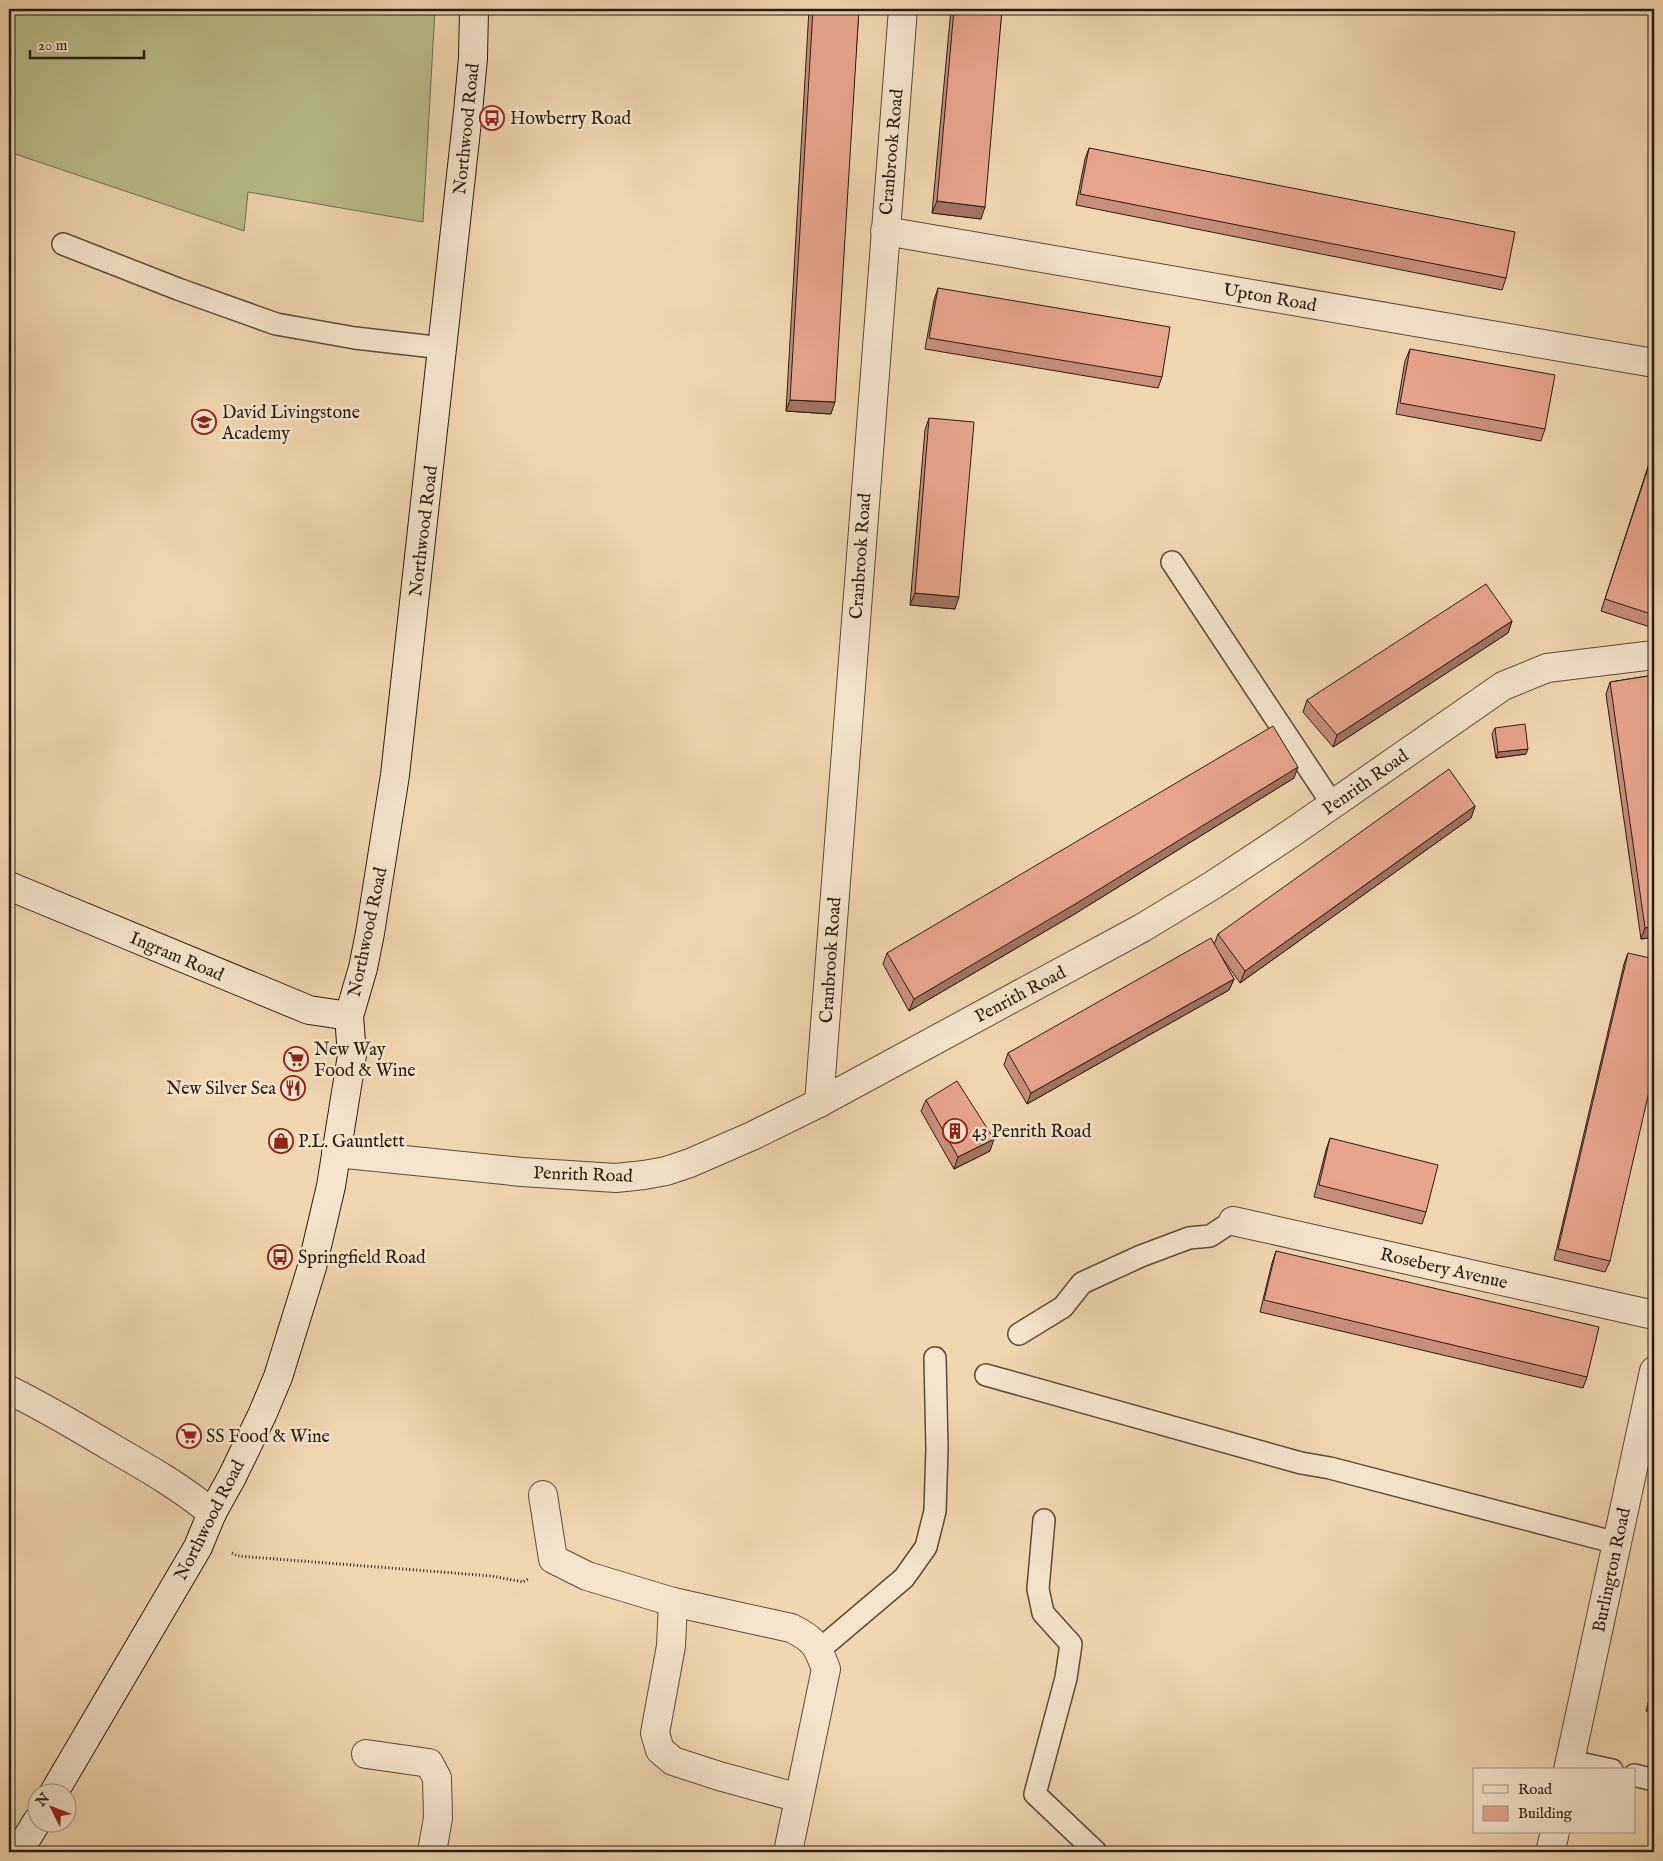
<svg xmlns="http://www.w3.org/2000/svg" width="1663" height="1861" font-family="'IM FELL English',serif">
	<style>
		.garden { fill: #babe8b; stroke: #726d4e }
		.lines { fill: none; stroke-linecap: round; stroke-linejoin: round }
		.lane-casing { stroke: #5b4b3a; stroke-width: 24 }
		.street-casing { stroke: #5b4b3a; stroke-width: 30 }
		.secondary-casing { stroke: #291c12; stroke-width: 30 }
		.path { stroke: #291c12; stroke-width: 3; stroke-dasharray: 1 2.5; stroke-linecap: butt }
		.lane { stroke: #f6e5cc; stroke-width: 21 }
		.street { stroke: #f6e5cc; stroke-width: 28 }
		.secondary { stroke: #f6e5cc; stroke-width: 28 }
		.wall { fill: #c88e78; stroke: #291c12 }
		.shaded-wall { fill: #a27462; stroke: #291c12 }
		.building { fill: #e8a58c; stroke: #291c12 }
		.labels { text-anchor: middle; stroke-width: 5; stroke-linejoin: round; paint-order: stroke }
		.poi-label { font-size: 18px; fill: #291c12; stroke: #f6e5cc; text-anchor: start }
		.street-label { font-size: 18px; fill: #291c12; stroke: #f6e5cc }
	</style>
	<rect width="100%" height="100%" fill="#f1d7b0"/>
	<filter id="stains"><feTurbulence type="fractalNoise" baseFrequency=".004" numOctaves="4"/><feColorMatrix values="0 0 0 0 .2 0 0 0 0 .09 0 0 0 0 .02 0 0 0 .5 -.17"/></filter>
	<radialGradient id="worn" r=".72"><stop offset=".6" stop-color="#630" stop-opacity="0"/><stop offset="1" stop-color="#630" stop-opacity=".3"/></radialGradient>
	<path class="garden" d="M 9,9 L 435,9 L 423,222 L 248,192 L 244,231 L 9,152 Z"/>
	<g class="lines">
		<defs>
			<g id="lane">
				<path d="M 63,244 L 178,289 L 276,324 L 355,338 L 443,348"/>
				<path d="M 1172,562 L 1333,805"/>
				<path d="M 1019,1334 L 1063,1307 L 1082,1283 L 1141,1256 L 1189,1238 L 1210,1236 L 1233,1221"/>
				<path d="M 986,1375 L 1301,1463 L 1330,1468 L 1617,1543"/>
				<path d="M 1044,1520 L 1038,1589 L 1043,1613 L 1071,1644 L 1066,1678 L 1035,1794 L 1096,1852"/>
				<path d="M 819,1650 L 904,1578 L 926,1547 L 935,1511 L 937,1449 L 935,1358"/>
				<path d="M 1570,1761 L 1612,1770"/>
				<path d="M 1634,1775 L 1654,1780"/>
			</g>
			<g id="street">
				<path d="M 885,231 L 1654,363"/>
				<path d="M 819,1103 L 903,9"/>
				<path d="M 336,1153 L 522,1172 L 616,1178 L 644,1175 L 666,1171 L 690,1163 L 752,1136 L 819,1103 L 1142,928 L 1213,885 L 1290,834 L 1503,686 L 1547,668 L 1654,655"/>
				<path d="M 1233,1221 L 1654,1315"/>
				<path d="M 9,1390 C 46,1408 81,1429 116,1450 C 149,1469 182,1488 212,1513"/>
				<path d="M 543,1495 L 553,1559 L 587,1576 L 673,1602 L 791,1628 C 814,1639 817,1645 826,1669 L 788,1852"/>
				<path d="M 673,1602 L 671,1646 L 655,1733 L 660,1750 L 673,1761 L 719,1776 L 799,1798"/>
				<path d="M 366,1754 L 429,1763 L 437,1778 L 438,1818 L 432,1852"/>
				<path d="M 1568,1770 L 1654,1371"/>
				<path d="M 1550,1852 L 1555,1832"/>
			</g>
			<g id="secondary">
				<path d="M 9,886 L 309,1010 L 349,1016"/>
				<path d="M 53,1794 L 198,1547 L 212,1513 L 232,1477 L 262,1415 L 278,1377 L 312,1267 L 331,1186 L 352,1055 L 349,1016 L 363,968 L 370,933 L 395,775 L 468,112 L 473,58 L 474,9"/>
				<path d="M 18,1852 L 38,1820"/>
			</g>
		</defs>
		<use href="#lane" class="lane-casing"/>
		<use href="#street" class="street-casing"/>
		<use href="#secondary" class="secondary-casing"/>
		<path class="path" d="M 232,1553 L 238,1556 L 492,1576 L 523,1582 L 528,1579"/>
		<use href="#lane" class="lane"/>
		<use href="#street" class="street"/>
		<use href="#secondary" class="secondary"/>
	</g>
	<g class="wall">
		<path d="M 809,9 L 859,9 L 831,414 L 786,411 Z"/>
		<path d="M 951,9 L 1002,9 L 981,219 L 932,213 Z"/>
		<path d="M 1645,9 L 1654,9 L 1654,11 Z"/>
		<path d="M 1089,148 L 1506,278 L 1502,290 L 1076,205 L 1085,159 Z"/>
		<path d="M 938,288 L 1162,377 L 1158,388 L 925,349 L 934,300 Z"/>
		<path d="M 1410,349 L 1545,429 L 1541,441 L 1396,414 L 1405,361 Z"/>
		<path d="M 929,418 L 955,609 L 910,605 L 925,430 Z"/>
		<path d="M 1654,448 L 1654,615 L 1650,627 L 1601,611 Z"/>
		<path d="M 1512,621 L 1508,633 L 1333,747 L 1303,712 L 1307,700 Z"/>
		<path d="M 1654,675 L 1654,937 L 1641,939 L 1606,694 L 1610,682 Z"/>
		<path d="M 1495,728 L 1526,754 L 1496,758 L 1492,734 Z"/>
		<path d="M 1294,778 L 1073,915 L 909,1011 L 883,964 L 887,953 Z"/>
		<path d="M 1475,806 L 1471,818 L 1240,983 L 1219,953 L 1234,979 L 1229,990 L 1027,1104 L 1004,1065 L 1008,1053 L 1214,945 L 1218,934 Z"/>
		<path d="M 1628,953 L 1610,1261 L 1605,1272 L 1554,1260 L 1624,964 Z"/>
		<path d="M 926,1100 L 990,1151 L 954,1169 L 921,1111 Z"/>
		<path d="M 1330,1138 L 1426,1212 L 1422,1224 L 1314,1197 L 1326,1150 Z"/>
		<path d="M 1276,1251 L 1587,1377 L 1583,1388 L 1260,1312 L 1272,1263 Z"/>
		<path d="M 1654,1681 L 1654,1713 L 1646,1711 Z"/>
	</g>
	<g class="shaded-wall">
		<path d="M 937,201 L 985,207 L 981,219 L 932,213 Z"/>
		<path d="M 790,400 L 835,402 L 831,414 L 786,411 Z"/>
		<path d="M 915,593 L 959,597 L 955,609 L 910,605 Z"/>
		<path d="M 1512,621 L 1508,633 L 1333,747 L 1337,735 Z"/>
		<path d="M 1528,749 L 1526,754 L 1496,758 L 1498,752 Z"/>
		<path d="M 1298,767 L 1294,778 L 1073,915 L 909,1011 L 914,999 Z"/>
		<path d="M 1475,806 L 1471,818 L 1240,983 L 1245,971 Z"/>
		<path d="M 1654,926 L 1654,937 L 1641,939 L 1645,928 Z"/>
		<path d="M 1234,979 L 1229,990 L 1027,1104 L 1031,1093 Z"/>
		<path d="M 994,1139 L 990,1151 L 954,1169 L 958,1157 Z"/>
	</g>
	<g class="building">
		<path d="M 813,9 L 859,9 L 835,402 L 790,400 Z"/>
		<path d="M 954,9 L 1002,9 L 985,207 L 937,201 Z"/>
		<path d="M 1089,148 L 1515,232 L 1506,278 L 1080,194 Z"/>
		<path d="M 938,288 L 1170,327 L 1162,377 L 929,338 Z"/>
		<path d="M 1410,349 L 1555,375 L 1545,429 L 1400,403 Z"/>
		<path d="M 929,418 L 974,422 L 959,597 L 915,593 Z"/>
		<path d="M 1654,450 L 1654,615 L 1605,599 Z"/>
		<path d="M 1486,584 L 1512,621 L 1337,735 L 1307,700 Z"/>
		<path d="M 1654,675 L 1654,926 L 1645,928 L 1610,682 Z"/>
		<path d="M 1525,724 L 1528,749 L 1498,752 L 1495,728 Z"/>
		<path d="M 1273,726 L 1298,767 L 1077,903 L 914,999 L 887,953 Z"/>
		<path d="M 1449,769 L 1475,806 L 1245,971 L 1218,934 Z"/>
		<path d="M 1211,938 L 1234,979 L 1031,1093 L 1008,1053 Z"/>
		<path d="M 1628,953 L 1654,959 L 1654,1070 L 1610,1261 L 1558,1249 Z"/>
		<path d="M 957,1081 L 994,1139 L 958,1157 L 926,1100 Z"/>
		<path d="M 1330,1138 L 1438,1165 L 1426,1212 L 1319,1185 Z"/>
		<path d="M 1276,1251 L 1599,1327 L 1587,1377 L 1264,1300 Z"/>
		<path d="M 1654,1685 L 1654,1700 L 1651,1700 Z"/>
	</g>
	<defs>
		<symbol id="bus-ring" viewBox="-11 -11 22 22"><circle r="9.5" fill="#f6e5cc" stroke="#8f2418" stroke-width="1.5"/><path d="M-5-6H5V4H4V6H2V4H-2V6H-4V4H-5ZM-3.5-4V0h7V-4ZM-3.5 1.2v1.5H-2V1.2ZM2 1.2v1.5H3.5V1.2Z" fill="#8f2418"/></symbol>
		<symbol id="school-ring" viewBox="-11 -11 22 22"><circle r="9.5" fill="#f6e5cc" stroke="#8f2418" stroke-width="1.5"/><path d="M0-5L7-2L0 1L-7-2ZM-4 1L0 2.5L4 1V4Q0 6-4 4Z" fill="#8f2418"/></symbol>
		<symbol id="supermarket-ring" viewBox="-11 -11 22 22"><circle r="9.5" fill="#f6e5cc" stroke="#8f2418" stroke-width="1.5"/><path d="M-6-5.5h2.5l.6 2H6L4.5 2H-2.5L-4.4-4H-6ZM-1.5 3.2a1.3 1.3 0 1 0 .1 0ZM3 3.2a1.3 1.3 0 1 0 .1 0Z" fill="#8f2418"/></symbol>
		<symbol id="restaurant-ring" viewBox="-11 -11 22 22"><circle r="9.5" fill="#f6e5cc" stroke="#8f2418" stroke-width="1.5"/><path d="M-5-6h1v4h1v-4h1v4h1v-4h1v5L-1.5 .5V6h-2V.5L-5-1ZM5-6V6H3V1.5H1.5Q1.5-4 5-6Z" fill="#8f2418"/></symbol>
		<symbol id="building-ring" viewBox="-11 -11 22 22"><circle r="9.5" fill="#f6e5cc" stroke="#8f2418" stroke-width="1.5"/><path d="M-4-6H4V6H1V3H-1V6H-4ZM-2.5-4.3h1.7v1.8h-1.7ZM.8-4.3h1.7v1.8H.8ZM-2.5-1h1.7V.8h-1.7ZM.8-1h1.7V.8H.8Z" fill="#8f2418"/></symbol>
		<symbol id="shop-ring" viewBox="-11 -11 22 22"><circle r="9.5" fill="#f6e5cc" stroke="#8f2418" stroke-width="1.5"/><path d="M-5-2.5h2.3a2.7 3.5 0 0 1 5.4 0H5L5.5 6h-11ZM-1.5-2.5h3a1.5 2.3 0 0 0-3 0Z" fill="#8f2418"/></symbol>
	</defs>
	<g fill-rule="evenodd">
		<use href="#bus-ring" x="478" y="104" width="28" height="28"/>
		<use href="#school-ring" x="190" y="408" width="28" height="28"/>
		<use href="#supermarket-ring" x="282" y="1045" width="28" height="28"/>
		<use href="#restaurant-ring" x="279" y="1074" width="28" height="28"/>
		<use href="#building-ring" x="941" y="1117" width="28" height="28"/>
		<use href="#shop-ring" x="267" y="1127" width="28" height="28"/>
		<use href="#bus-ring" x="266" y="1243" width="28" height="28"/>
		<use href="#supermarket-ring" x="175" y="1422" width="28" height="28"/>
	</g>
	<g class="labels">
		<g class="poi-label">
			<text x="510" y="124">Howberry Road</text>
			<text x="222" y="418">David Livingstone<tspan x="222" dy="21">Academy</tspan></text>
			<text x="314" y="1055">New Way<tspan x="314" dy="21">Food &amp; Wine</tspan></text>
			<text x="276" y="1094" text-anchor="end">New Silver Sea</text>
			<text x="972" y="1137">43 Penrith Road</text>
			<text x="298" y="1147">P.L. Gauntlett</text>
			<text x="298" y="1263">Springfield Road</text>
			<text x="206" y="1442">SS Food &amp; Wine</text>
		</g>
		<g class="street-label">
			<text transform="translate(466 129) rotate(-84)" y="6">Northwood Road</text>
			<text transform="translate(891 152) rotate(-85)" y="6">Cranbrook Road</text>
			<text transform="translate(1270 297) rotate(10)" y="6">Upton Road</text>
			<text transform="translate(423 531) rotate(-83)" y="6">Northwood Road</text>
			<text transform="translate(860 556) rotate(-86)" y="6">Cranbrook Road</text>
			<text transform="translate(1365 782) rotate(-35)" y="6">Penrith Road</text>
			<text transform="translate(367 932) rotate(-78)" y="6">Northwood Road</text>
			<text transform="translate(177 956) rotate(23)" y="6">Ingram Road</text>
			<text transform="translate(830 960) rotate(-86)" y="6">Cranbrook Road</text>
			<text transform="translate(1020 994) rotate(-28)" y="6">Penrith Road</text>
			<text transform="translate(583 1174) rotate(2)" y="6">Penrith Road</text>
			<text transform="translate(1444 1268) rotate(13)" y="6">Rosebery Avenue</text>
			<text transform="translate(209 1520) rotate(-63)" y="6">Northwood Road</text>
			<text transform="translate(1611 1570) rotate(-78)" y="6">Burlington Road</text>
		</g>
	</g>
	<rect width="1663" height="1861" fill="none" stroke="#f1d7b0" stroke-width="30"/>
	<rect x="10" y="10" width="1643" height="1841" fill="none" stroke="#291c12" stroke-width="2.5"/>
	<rect x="15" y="15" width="1633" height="1831" fill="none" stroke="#291c12"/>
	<rect x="1473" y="1768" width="162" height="65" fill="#f6e5cc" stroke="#a49582"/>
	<rect x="1483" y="1785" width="25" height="8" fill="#f6e5cc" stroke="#a49582"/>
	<text x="1518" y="1794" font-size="15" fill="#291c12">Road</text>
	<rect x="1483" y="1806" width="25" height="15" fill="#e8a58c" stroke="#a49582"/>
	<text x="1518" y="1818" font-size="15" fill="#291c12">Building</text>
	<g transform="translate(52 1808) rotate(312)"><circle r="24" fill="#f6e5cc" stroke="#a49582"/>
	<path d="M0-4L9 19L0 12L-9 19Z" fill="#8f2418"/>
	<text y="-8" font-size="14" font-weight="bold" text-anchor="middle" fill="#291c12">N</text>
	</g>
	<path d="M30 50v8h114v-8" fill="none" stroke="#291c12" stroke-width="2.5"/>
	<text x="38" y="50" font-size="15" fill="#291c12" stroke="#f6e5cc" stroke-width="4" paint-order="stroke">20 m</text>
	<rect width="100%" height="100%" filter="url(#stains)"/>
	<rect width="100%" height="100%" fill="url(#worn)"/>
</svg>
